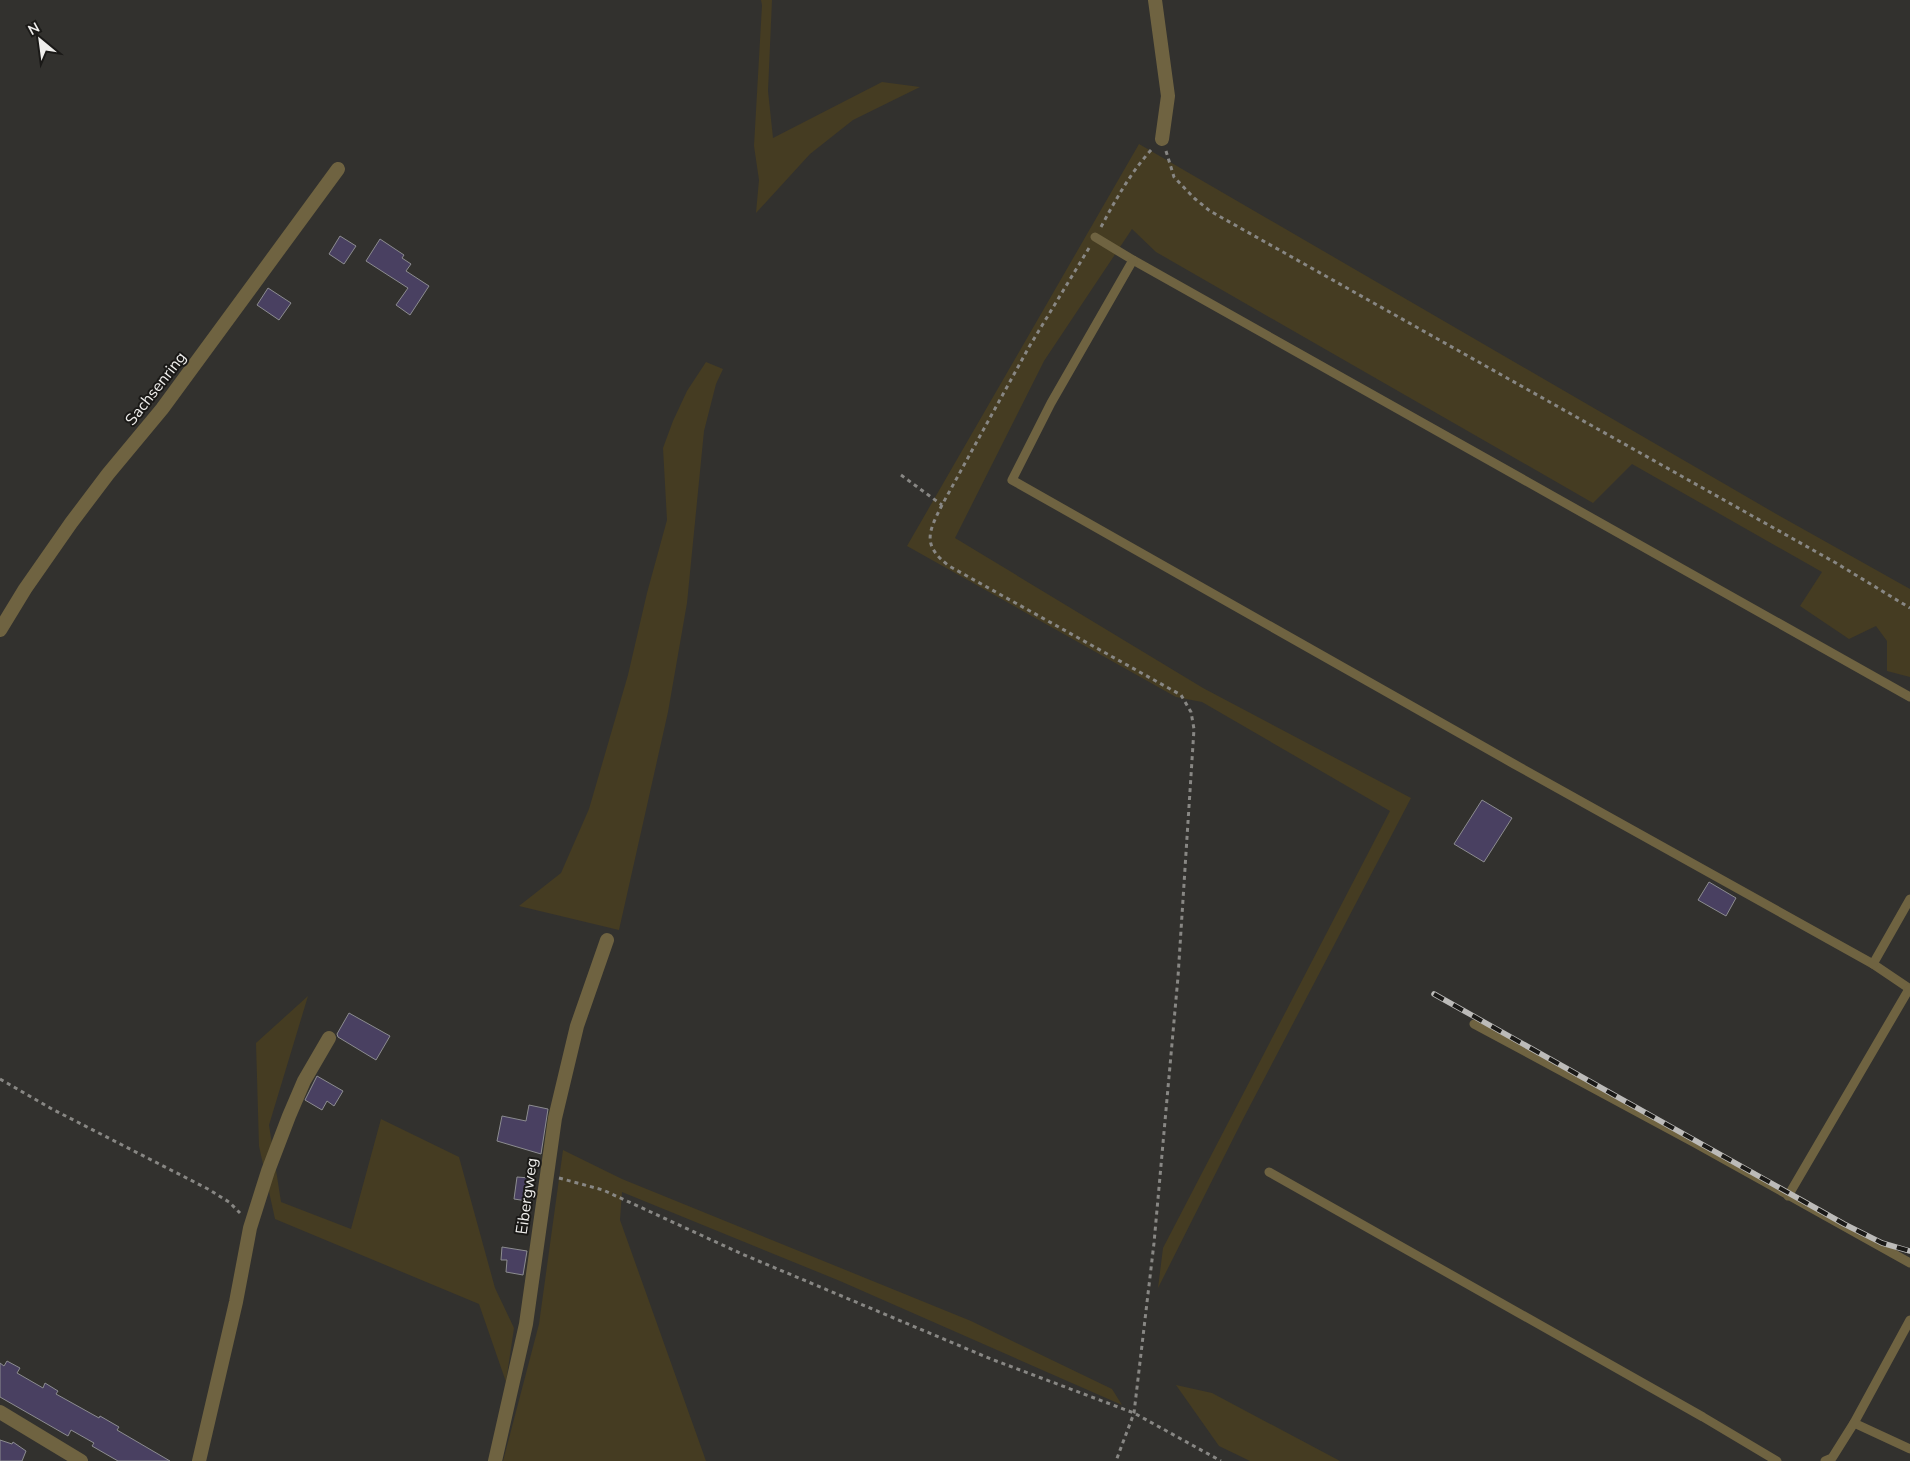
<svg xmlns="http://www.w3.org/2000/svg" width="1910" height="1461" font-family="'Nunito Sans',sans-serif">
	<style>
		.green { fill: #453c22 }
		.building { fill: #494061; stroke: #8c8c90 }
		.lines { fill: none; stroke-linecap: round; stroke-linejoin: round }
		.path { stroke: #888784; stroke-width: 3; stroke-dasharray: 4 4; stroke-linecap: butt }
		.service { stroke: #6f6341; stroke-width: 9 }
		.minor { stroke: #6f6341; stroke-width: 14 }
		.rail-casing { stroke: #bcbbb9; stroke-width: 5.5 }
		.rail { stroke: #1a1917; stroke-width: 4; stroke-dasharray: 11; stroke-linecap: butt }
		.labels { text-anchor: middle; stroke-width: 4; stroke-linejoin: round; paint-order: stroke }
		.street-label { font-size: 16px; fill: #efeeec; stroke: #1a1917 }
	</style>
	<rect width="100%" height="100%" fill="#32312e"/>
	<g class="green">
		<path d="M 761,0 L 772,0 L 768,91 L 773,138 L 882,82 L 920,87 L 853,120 L 810,154 L 756,213 L 759,180 L 754,146 L 762,5 Z"/>
		<path d="M 1139,144 L 1778,515 L 1910,589 L 1910,677 L 1887,671 L 1887,641 L 1876,626 L 1849,639 L 1800,606 L 1822,572 L 1632,464 L 1593,503 L 1156,252 L 1132,229 L 1044,361 L 955,538 L 1203,688 L 1411,798 L 1242,1121 L 1158,1288 L 1163,1248 L 1390,811 L 1202,702 L 1176,697 L 907,546 Z"/>
		<path d="M 706,362 L 723,369 L 716,384 L 704,431 L 687,603 L 668,712 L 619,930 L 519,906 L 561,873 L 589,809 L 628,675 L 647,593 L 667,520 L 663,448 L 673,421 L 687,391 Z"/>
		<path d="M 308,996 L 269,1125 L 281,1202 L 351,1229 L 381,1119 L 459,1157 L 495,1288 L 514,1328 L 506,1382 L 479,1304 L 275,1219 L 259,1146 L 256,1043 Z"/>
		<path d="M 563,1150 L 622,1179 L 971,1321 L 1112,1389 L 1122,1405 L 840,1281 L 622,1192 L 620,1220 L 706,1461 L 503,1461 L 539,1324 Z"/>
		<path d="M 1176,1385 L 1212,1393 L 1340,1461 L 1250,1461 L 1219,1446 Z"/>
	</g>
	<g class="building">
		<path d="M 340,236 L 356,246 L 344,264 L 329,254 Z"/>
		<path d="M 380,239 L 404,255 L 402,258 L 411,264 L 406,271 L 429,286 L 410,315 L 396,305 L 408,288 L 366,261 Z"/>
		<path d="M 268,288 L 291,303 L 279,320 L 257,305 Z"/>
		<path d="M 1482,800 L 1512,818 L 1484,862 L 1454,844 Z"/>
		<path d="M 1709,882 L 1736,898 L 1726,916 L 1698,900 Z"/>
		<path d="M 349,1013 L 390,1036 L 376,1060 L 338,1037 L 337,1034 Z"/>
		<path d="M 317,1076 L 343,1091 L 334,1106 L 327,1101 L 322,1110 L 305,1100 Z"/>
		<path d="M 529,1105 L 548,1109 L 541,1154 L 497,1141 L 502,1116 L 526,1121 Z"/>
		<path d="M 517,1177 L 530,1178 L 527,1201 L 514,1199 Z"/>
		<path d="M 502,1247 L 527,1251 L 523,1275 L 506,1272 L 507,1260 L 501,1260 Z"/>
		<path d="M 7,1361 L 20,1368 L 17,1373 L 43,1388 L 45,1383 L 58,1391 L 56,1394 L 99,1418 L 100,1416 L 119,1427 L 117,1430 L 170,1461 L 118,1461 L 92,1446 L 94,1443 L 71,1430 L 68,1436 L 0,1397 L 0,1363 L 4,1366 Z"/>
		<path d="M 0,1440 L 12,1444 L 13,1442 L 26,1451 L 22,1461 L 0,1461 Z"/>
	</g>
	<g class="lines">
		<g class="path">
			<path d="M 1166,151 L 1174,177 L 1194,198 L 1210,211 L 1836,563 L 1910,608"/>
			<path d="M 1101,227 C 1116,199 1131,172 1152,149"/>
			<path d="M 1089,248 L 1029,347 L 942,505 C 928,533 922,545 949,566 L 1181,695 L 1191,712 L 1194,729 L 1178,977 L 1154,1243 L 1134,1413 L 1116,1461"/>
			<path d="M 901,475 L 942,505"/>
			<path d="M 0,1079 L 52,1109 L 208,1189 L 229,1202 L 240,1213"/>
			<path d="M 559,1178 L 603,1190 L 742,1254 L 991,1359 L 1134,1413 L 1221,1461"/>
		</g>
		<g class="service">
			<path d="M 1095,237 L 1133,260 L 1910,697"/>
			<path d="M 1133,260 L 1051,403 L 1012,480 L 1514,764 L 1873,964 L 1910,989"/>
			<path d="M 1873,964 L 1910,899"/>
			<path d="M 1474,1024 L 1695,1143 L 1910,1263"/>
			<path d="M 1269,1172 L 1703,1417 L 1777,1461"/>
			<path d="M 1788,1196 L 1909,989"/>
			<path d="M 1854,1423 L 1910,1449"/>
			<path d="M 1825,1461 L 1832,1458 L 1854,1423 L 1910,1320"/>
		</g>
		<g class="minor">
			<path d="M 1155,0 L 1168,96 L 1162,139"/>
			<path d="M 0,630 L 25,589 L 71,523 L 108,474 L 162,409 L 338,169"/>
			<path d="M 0,1412 L 81,1461"/>
			<path d="M 199,1461 L 236,1302 L 250,1228 L 268,1171 L 289,1116 L 304,1081 L 329,1038"/>
			<path d="M 495,1461 L 526,1324 L 555,1118 L 577,1026 L 607,940"/>
		</g>
		<defs>
			<path id="rail" d="M 1434,994 L 1844,1224 L 1882,1243 L 1910,1251"/>
		</defs>
		<use href="#rail" class="rail-casing"/>
		<use href="#rail" class="rail"/>
	</g>
	<g class="labels">
		<g class="street-label">
			<text transform="translate(155 388) rotate(-52)" y="6">Sachsenring</text>
			<text transform="translate(526 1196) rotate(-82)" y="6">Eibergweg</text>
		</g>
	</g>
	<g transform="translate(40 40) rotate(331)" stroke="#1a1917" stroke-width="4" paint-order="stroke">
	<path d="M0-4L9 19L0 12L-9 19Z" fill="#efeeec"/>
	<text y="-8" font-size="14" font-weight="bold" text-anchor="middle" fill="#efeeec">N</text>
	</g>
</svg>
